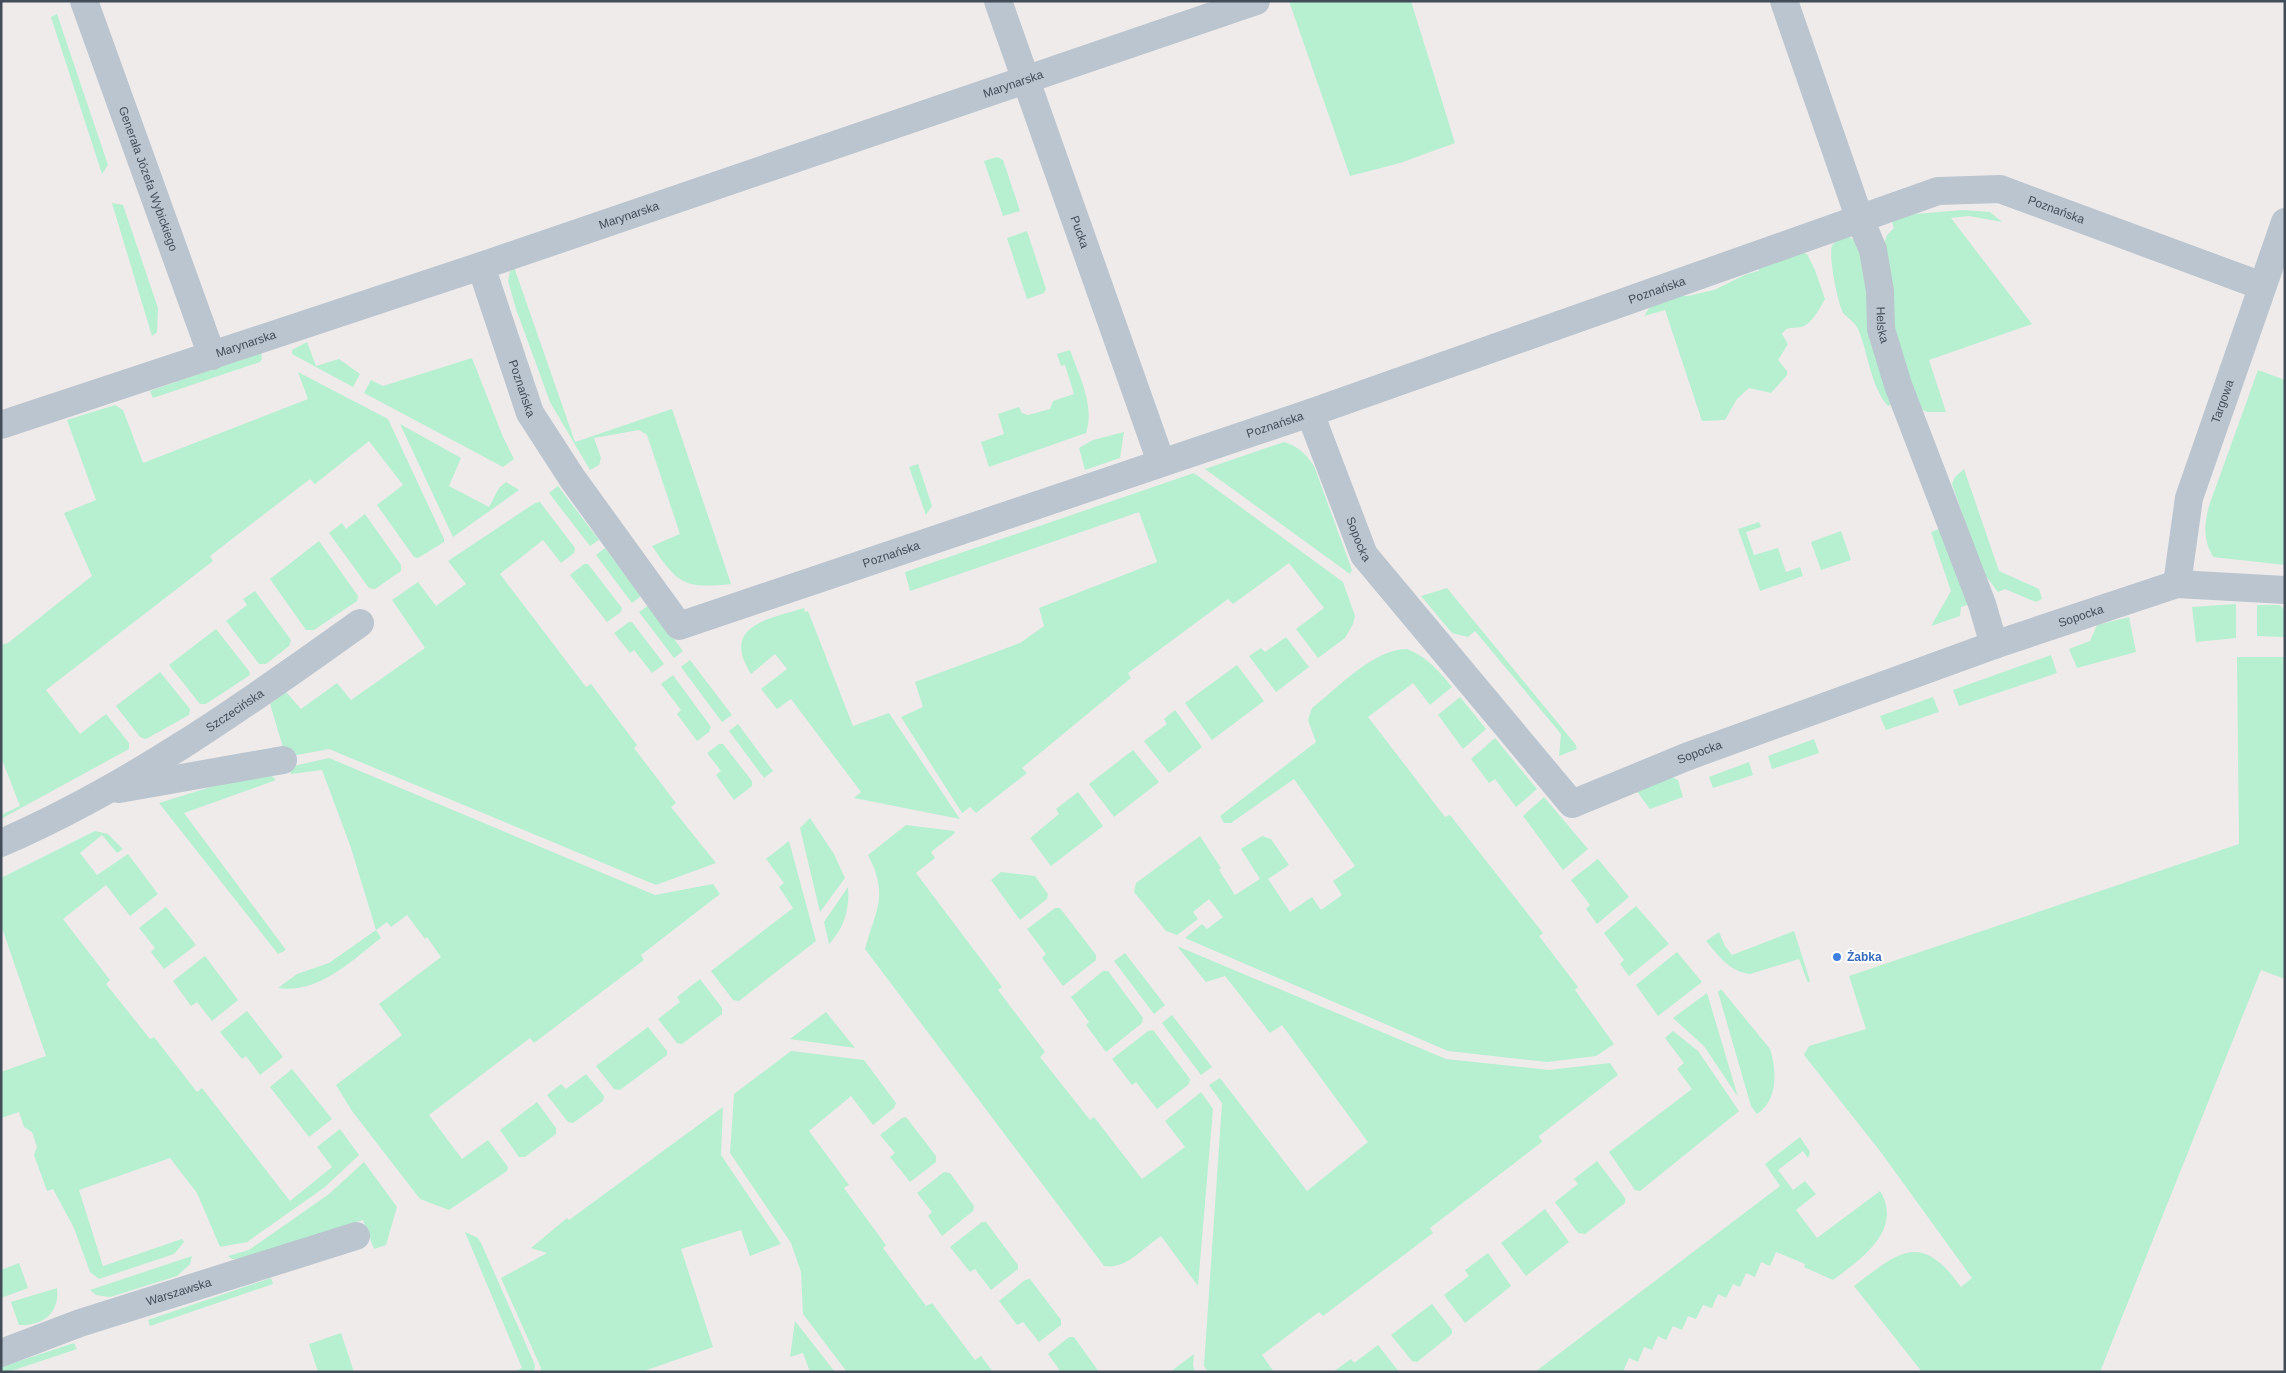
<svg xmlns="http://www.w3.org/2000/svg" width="2286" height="1373" font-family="Helvetica,sans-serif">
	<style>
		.green { fill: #b6f0d0 }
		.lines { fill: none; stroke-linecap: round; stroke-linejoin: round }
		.minor { stroke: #bbc5cf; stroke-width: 28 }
		.shop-dot { fill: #3f7fe0; stroke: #fff; stroke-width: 2 }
		.labels { text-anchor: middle; stroke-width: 4; stroke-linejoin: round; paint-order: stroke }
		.street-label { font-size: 12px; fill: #434d5a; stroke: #fff }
		.shop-label { font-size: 12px; font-weight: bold; fill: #366cbe; stroke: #fff; text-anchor: start }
	</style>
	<rect width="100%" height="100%" fill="#efebeb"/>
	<g class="green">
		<path d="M 1289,1 L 1411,1 L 1455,143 L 1400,163 L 1350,176 Z"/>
		<path d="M 57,14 L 108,165 L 102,174 L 51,17 Z"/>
		<path d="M 997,157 L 1003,160 L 1020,211 L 1003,216 L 984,161 Z"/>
		<path d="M 112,203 L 123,205 L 158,308 L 157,332 L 152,336 Z"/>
		<path d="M 1963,210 L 1990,212 L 2002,222 L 1969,216 L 1951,218 L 2032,324 L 1929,360 L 1946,412 L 1927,412 L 1917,407 L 1892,338 L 1885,241 L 1887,235 L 1894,228 L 1891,219 L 1903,215 Z"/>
		<path d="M 1027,231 L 1046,289 L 1044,293 L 1027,299 L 1007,238 Z"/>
		<path d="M 1848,236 L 1859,243 L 1892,404 L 1888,406 C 1871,387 1868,354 1859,331 C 1855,322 1850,320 1844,314 C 1838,307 1828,254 1832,246 C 1835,240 1842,238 1848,236 Z"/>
		<path d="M 1803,253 L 1807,254 L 1815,270 L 1825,299 C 1820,308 1813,321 1804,326 C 1795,330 1788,324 1782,334 L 1788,344 L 1778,360 L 1787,371 L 1787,375 L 1771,393 L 1749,388 L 1737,399 L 1725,420 L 1702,421 L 1665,310 L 1644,316 L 1650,307 L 1679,296 L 1688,296 L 1714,290 L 1747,274 L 1759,271 L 1759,268 Z"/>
		<path d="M 514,267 L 575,442 L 672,409 L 731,584 C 684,589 678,584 652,546 L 680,534 L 647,435 L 639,430 L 594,438 L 601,458 L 599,465 L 590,470 L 550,402 L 516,309 L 508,281 L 510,271 Z"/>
		<path d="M 307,342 L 316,366 L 339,359 L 360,374 L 353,387 L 292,354 L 292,350 Z"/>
		<path d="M 1070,350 C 1079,376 1095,405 1086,433 L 989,467 L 981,442 L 1004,434 L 998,414 L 1019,407 L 1022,413 L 1028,415 L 1050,409 L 1053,401 L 1074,394 L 1065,365 L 1061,366 L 1057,354 Z"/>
		<path d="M 261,352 L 262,359 L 260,362 L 153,398 L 150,391 Z"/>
		<path d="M 472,358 L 503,437 L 514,459 L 503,467 L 364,393 L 371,380 L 383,386 Z"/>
		<path d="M 2258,370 L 2285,380 L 2285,565 L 2213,557 C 2203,539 2204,525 2209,506 Z"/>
		<path d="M 298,372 L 388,419 L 444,539 L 444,542 L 418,558 L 414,557 L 377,505 L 403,485 L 369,441 L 315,484 L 310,479 L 210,556 L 213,561 L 46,690 L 80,734 L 106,714 L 129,743 L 129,749 L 1,819 L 1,815 L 20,806 L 1,757 L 1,645 L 8,643 L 92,576 L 64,513 L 96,500 L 67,420 L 115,405 L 123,410 L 143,463 L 308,399 Z"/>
		<path d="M 400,424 L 461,458 L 449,486 L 489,507 L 499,488 L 506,482 L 519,490 L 453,537 Z"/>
		<path d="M 1124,432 L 1120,458 L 1085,470 L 1079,448 L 1093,440 Z"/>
		<path d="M 1284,442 C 1298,446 1306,454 1314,466 L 1352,570 L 1350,574 L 1205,469 Z"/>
		<path d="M 918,464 L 932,506 L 926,515 L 909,467 Z"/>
		<path d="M 1964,469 L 1999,571 L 2039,589 L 2042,599 L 2036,602 L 2005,589 L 1998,592 L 1982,571 L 1952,484 L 1955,477 Z"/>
		<path d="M 1194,473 L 1343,582 L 1355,616 L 1353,624 L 1345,638 L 1318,658 L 1296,629 L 1324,608 L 1289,563 L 1233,604 L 1228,599 L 1128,673 L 1131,678 L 1022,768 L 1027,773 L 976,813 L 970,807 L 962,813 L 901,717 L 923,707 L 915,682 L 1020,643 L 1044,626 L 1039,608 L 1157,562 L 1139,512 L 910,591 L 905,572 Z"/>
		<path d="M 558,486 L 599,540 L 590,546 L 549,493 Z"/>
		<path d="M 540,502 L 575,548 L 574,553 L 561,563 L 543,540 L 500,574 L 586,687 L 591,684 L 637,745 L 634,748 L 676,803 L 671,807 L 716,863 L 656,885 L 329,749 L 286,757 L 270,704 L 286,692 L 301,709 L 337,683 L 351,700 L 425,648 L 392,600 L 418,582 L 436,606 L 466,584 L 448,561 L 535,503 Z"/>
		<path d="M 365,514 L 401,565 L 401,571 L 375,589 L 369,588 L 329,533 L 342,523 L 346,529 Z"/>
		<path d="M 1759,522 L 1761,527 L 1746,532 L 1754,555 L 1778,548 L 1786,572 L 1800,567 L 1803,576 L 1760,591 L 1738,529 Z"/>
		<path d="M 1939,529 L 1968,601 L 1967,605 L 1961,607 L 1960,616 L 1931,626 L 1951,591 L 1931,532 Z"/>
		<path d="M 1841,531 L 1851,560 L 1821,570 L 1811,542 Z"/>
		<path d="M 319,541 L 358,596 L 357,601 L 314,630 L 306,630 L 270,579 Z"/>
		<path d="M 605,548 L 641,596 L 632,603 L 596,555 Z"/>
		<path d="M 584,564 L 588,564 L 622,608 L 621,612 L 607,622 L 570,575 Z"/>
		<path d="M 1447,588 L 1576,745 L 1577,749 L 1559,756 L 1561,734 L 1475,631 L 1468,637 L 1452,633 L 1421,596 Z"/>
		<path d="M 255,591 L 291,640 L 289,646 L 266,664 L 259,664 L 226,621 L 247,605 L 243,599 Z"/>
		<path d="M 2236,604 L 2236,638 L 2196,642 L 2192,607 Z"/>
		<path d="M 649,605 L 683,651 L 674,658 L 639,612 Z"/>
		<path d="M 2257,605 L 2280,605 L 2285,611 L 2285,637 L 2257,636 Z"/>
		<path d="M 804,608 L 805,612 L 808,611 L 853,726 L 889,713 L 960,819 L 854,798 L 861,792 L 791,699 L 777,709 L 761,689 L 787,669 L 775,654 L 751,674 C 720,625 769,619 804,608 Z"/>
		<path d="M 2129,617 L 2136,652 L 2077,668 L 2069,649 L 2090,641 L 2097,625 Z"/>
		<path d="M 629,622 L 632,622 L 664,664 L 652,673 L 634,650 L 630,653 L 614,633 Z"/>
		<path d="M 216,629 L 249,671 L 250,675 L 206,704 L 200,704 L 169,665 Z"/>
		<path d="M 1286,637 L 1309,667 L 1276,692 L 1249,656 L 1261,648 L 1265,652 Z"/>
		<path d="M 1407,649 C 1427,657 1439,671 1452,687 L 1430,705 L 1413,683 L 1368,717 L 1445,817 L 1450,815 L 1543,933 L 1539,936 L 1578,987 L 1575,990 L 1614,1044 L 1596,1056 L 1547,1062 L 1448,1051 L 1185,938 L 1202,924 L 1207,929 L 1223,917 L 1209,899 L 1193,912 L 1198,919 L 1177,935 L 1166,931 L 1134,892 L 1136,883 L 1200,836 L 1221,868 L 1219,870 L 1235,895 L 1260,879 L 1241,849 L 1262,836 L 1271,839 L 1289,865 L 1268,879 L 1290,912 L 1312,897 L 1321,910 L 1342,895 L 1333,881 L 1355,866 L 1294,779 L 1231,823 L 1224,823 L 1220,816 L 1316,742 L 1308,720 L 1312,708 C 1338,688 1373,649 1407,649 Z"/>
		<path d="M 2051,655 L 2057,673 L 1959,706 L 1953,690 Z"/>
		<path d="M 2237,657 L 2285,657 L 2285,979 L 2261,970 L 2100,1372 L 1922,1372 L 1854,1286 C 1900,1251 1921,1231 1961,1287 L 1972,1278 L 1880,1151 L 1804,1055 L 1809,1046 L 1866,1029 L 1849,976 L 2239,844 Z"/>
		<path d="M 690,660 L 732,715 L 722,722 L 681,667 Z"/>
		<path d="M 1237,665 L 1264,701 L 1212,740 L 1185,703 Z"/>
		<path d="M 160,672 L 190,709 L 189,715 L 146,739 L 140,737 L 116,706 Z"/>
		<path d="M 673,675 L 711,727 L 709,732 L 697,741 L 677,714 L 681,710 L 661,684 Z"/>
		<path d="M 1460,697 L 1486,729 L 1463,749 L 1438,715 Z"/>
		<path d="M 1933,697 L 1939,712 L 1886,730 L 1880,716 Z"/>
		<path d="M 1175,710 L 1202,747 L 1169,773 L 1144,741 L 1167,724 L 1164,719 Z"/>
		<path d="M 738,724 L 773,771 L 764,778 L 729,731 Z"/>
		<path d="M 1495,738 L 1537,789 L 1516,807 L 1495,779 L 1489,783 L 1471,759 Z"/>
		<path d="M 1814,739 L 1819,753 L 1772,769 L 1768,756 Z"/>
		<path d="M 719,744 L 723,744 L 752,781 L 752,786 L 734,800 L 716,775 L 721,771 L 707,753 Z"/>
		<path d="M 1133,750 L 1159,782 L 1114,817 L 1089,784 Z"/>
		<path d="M 329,758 L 655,895 L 713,884 L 720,894 L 641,955 L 644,960 L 534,1043 L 530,1038 L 429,1115 L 462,1159 L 488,1140 L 508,1167 L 507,1171 L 449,1210 L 420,1199 L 352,1111 L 336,1085 L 402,1035 L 379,1004 L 441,957 L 427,937 L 425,939 L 407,915 L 391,927 L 387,922 L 376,930 L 381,938 C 351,961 319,994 278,988 L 297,974 L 329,963 L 376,930 L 351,848 L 322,770 L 291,774 L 289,767 Z"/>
		<path d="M 1749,762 L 1753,775 L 1713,788 L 1709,777 Z"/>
		<path d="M 270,774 L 276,780 L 184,813 L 286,950 L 278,954 L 159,803 L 224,783 Z"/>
		<path d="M 1670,776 L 1678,780 L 1683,797 L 1650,809 L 1635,789 Z"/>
		<path d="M 1078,792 L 1103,826 L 1051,866 L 1030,838 L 1059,814 L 1056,809 Z"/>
		<path d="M 1544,797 L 1588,849 L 1563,870 L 1523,816 Z"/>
		<path d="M 810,818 L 834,854 L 845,878 L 820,912 L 800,828 Z"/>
		<path d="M 906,825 L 954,831 L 955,833 L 931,852 L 935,858 L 916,873 L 1002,987 L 998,990 L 1045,1052 L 1040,1057 L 1090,1120 L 1094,1117 L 1142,1179 L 1185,1147 L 1165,1121 L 1201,1092 L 1213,1109 L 1198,1286 L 1161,1236 C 1144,1247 1126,1270 1104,1266 L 865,949 C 876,909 889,896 868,855 Z"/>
		<path d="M 95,831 L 108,834 L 123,849 L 117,853 L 102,835 L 80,853 L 97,875 L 128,854 L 158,894 L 130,916 L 106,885 L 63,919 L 110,980 L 106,984 L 150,1039 L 154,1037 L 197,1092 L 202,1088 L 290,1201 L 332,1167 L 317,1147 L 340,1129 L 359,1155 L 325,1187 L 247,1242 L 220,1247 L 197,1193 L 170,1158 L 79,1190 L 103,1266 L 182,1239 L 184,1242 L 174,1254 L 99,1279 L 90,1272 L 74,1228 L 53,1189 L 47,1191 L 34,1155 L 37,1147 L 32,1132 L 24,1127 L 19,1112 L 1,1118 L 1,1072 L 46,1056 L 1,925 L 1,878 Z"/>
		<path d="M 789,841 L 816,941 L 739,1001 L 733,1000 L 711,971 L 793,908 L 779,887 L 784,883 L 766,859 Z"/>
		<path d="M 1598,859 L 1629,897 L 1597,924 L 1586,909 L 1590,905 L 1571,880 Z"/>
		<path d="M 1001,872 L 1035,876 L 1048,894 L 1047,899 L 1020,920 L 991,880 Z"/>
		<path d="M 848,887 C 850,908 844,929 829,944 L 824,922 Z"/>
		<path d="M 1636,906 L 1669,944 L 1629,976 L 1620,964 L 1624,960 L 1604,933 Z"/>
		<path d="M 166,907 L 196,945 L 164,969 L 151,952 L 155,948 L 139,928 Z"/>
		<path d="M 1055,908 L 1060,908 L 1096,955 L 1096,960 L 1063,986 L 1042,958 L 1046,954 L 1027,929 Z"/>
		<path d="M 1794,931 L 1810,981 L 1808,983 L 1799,959 L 1750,974 C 1730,972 1719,956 1706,941 L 1719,932 L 1725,946 L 1732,955 Z"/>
		<path d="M 1177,946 L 1446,1059 L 1549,1070 L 1610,1063 L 1618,1075 L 1539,1136 L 1542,1142 L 1430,1228 L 1433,1233 L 1323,1316 L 1319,1312 L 1262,1355 L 1274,1372 L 1208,1372 L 1204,1366 L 1222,1103 L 1209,1085 L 1220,1078 L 1307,1191 L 1368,1142 L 1282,1025 L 1270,1033 L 1225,976 L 1206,982 Z"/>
		<path d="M 1677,952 L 1702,982 L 1658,1016 L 1636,985 Z"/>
		<path d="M 1125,953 L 1165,1005 L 1154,1014 L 1114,961 Z"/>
		<path d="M 205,956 L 238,1000 L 212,1021 L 197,1002 L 191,1006 L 173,981 Z"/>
		<path d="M 1103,971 L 1108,971 L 1143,1018 L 1142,1023 L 1106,1052 L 1086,1025 L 1089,1022 L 1071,997 Z"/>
		<path d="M 700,979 L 722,1008 L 722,1014 L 682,1044 L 677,1043 L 658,1019 L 680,1002 L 677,997 Z"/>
		<path d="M 1721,989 L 1770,1049 C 1777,1071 1778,1100 1757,1114 L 1751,1106 L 1718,992 Z"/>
		<path d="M 1707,993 L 1738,1097 L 1704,1046 L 1673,1018 Z"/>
		<path d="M 247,1011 L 283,1057 L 260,1075 L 246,1056 L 242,1059 L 220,1032 Z"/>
		<path d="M 826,1012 L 855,1048 L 790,1039 Z"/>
		<path d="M 1172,1015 L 1212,1067 L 1201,1075 L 1162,1023 Z"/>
		<path d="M 648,1027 L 667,1051 L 667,1055 L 620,1090 L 614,1089 L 596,1066 Z"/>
		<path d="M 1153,1030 L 1190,1079 L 1189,1084 L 1157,1109 L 1136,1082 L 1132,1085 L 1112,1059 L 1148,1031 Z"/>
		<path d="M 1673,1031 L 1698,1051 L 1739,1111 L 1640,1191 L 1635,1190 L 1609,1152 L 1692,1089 L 1677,1069 L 1684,1063 L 1665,1038 Z"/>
		<path d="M 791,1051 L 864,1060 L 896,1103 L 894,1108 L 873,1125 L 851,1096 L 809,1131 L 849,1185 L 844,1188 L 886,1245 L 883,1248 L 926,1306 L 932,1303 L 975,1360 L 981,1356 L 993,1372 L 847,1372 L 803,1314 L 801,1272 L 791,1243 L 730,1153 L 734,1094 Z"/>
		<path d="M 292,1069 L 332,1119 L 309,1137 L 270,1087 Z"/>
		<path d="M 586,1074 L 604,1096 L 603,1101 L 573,1123 L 568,1122 L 547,1095 L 561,1084 L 566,1089 Z"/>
		<path d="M 537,1102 L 556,1128 L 556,1134 L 525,1157 L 519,1157 L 500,1130 Z"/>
		<path d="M 723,1107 L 721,1155 L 781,1244 L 750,1256 L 741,1230 L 681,1249 L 713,1347 L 641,1372 L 540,1372 L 541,1368 L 501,1278 L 547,1253 L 531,1248 L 567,1218 L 569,1220 Z"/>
		<path d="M 906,1117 L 936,1156 L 936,1162 L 910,1182 L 890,1157 L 895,1153 L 880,1135 L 902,1118 Z"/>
		<path d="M 1800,1137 L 1810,1152 L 1808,1158 L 1803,1151 L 1778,1170 L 1793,1190 L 1805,1181 L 1816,1194 L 1796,1210 L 1817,1238 L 1880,1191 C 1904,1230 1860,1260 1833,1280 L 1804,1267 L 1805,1264 L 1776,1252 L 1770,1266 L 1761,1262 L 1755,1277 L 1746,1273 L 1740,1287 L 1733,1284 L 1726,1298 L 1718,1294 L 1712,1308 L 1703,1305 L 1696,1319 L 1688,1316 L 1682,1330 L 1673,1326 L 1666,1340 L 1658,1336 L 1652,1350 L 1644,1347 L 1638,1362 L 1629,1358 L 1623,1372 L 1615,1370 L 1614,1372 L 1535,1372 L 1780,1186 L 1765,1164 Z"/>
		<path d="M 1597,1161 L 1625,1198 L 1625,1203 L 1585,1234 L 1578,1233 L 1555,1202 L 1578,1184 L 1574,1179 Z"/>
		<path d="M 364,1162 L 397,1207 L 386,1245 L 374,1249 L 363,1220 L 248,1259 L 232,1259 L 228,1256 L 249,1250 L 329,1194 Z"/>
		<path d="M 944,1172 L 950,1173 L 974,1206 L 973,1211 L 942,1236 L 928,1216 L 932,1212 L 917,1193 Z"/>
		<path d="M 1545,1209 L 1569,1242 L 1526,1276 L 1501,1243 Z"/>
		<path d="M 982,1222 L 986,1222 L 1018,1265 L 1018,1269 L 991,1290 L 975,1269 L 970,1272 L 950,1247 Z"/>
		<path d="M 465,1232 L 478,1238 L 482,1245 L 535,1365 L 534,1372 L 513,1372 L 522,1368 Z"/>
		<path d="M 1488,1253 L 1511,1286 L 1465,1323 L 1444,1295 L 1469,1276 L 1465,1270 Z"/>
		<path d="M 192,1256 L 190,1264 L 177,1276 L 110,1297 L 96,1295 L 90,1290 Z"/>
		<path d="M 19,1263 L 28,1288 L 1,1298 L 1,1270 Z"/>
		<path d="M 271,1278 L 273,1284 L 150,1326 L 148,1320 Z"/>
		<path d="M 1030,1279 L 1061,1320 L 1061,1325 L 1039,1342 L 1023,1322 L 1017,1325 L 999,1301 L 1025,1280 Z"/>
		<path d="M 57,1288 C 60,1312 44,1326 19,1325 L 11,1302 Z"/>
		<path d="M 1432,1304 L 1452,1330 L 1452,1334 L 1417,1362 L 1412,1361 L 1391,1335 Z"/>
		<path d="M 795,1321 L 835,1372 L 810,1372 L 803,1353 L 790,1357 Z"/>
		<path d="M 341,1333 L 354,1372 L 318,1372 L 309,1344 Z"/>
		<path d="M 1069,1337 L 1074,1337 L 1099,1372 L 1061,1372 L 1048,1354 Z"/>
		<path d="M 74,1343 L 77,1349 L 8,1372 L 1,1372 L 1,1367 Z"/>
		<path d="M 1378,1345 L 1399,1372 L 1333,1372 L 1351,1359 L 1354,1363 Z"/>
		<path d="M 1194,1354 L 1193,1365 L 1195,1372 L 1170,1372 Z"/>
	</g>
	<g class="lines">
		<g class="minor">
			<path id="s1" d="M 84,1 L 212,356"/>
			<path id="s2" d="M 998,1 L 1161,462"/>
			<path id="s3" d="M 1784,1 L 1859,217 L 1873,250 L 1880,291 L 1881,329 L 1898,385 L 1982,604 L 1994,645"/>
			<path id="s4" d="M 481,266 L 530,413 L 572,478 L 679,626 L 1310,413 L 1938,191 L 2000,189 L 2262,286"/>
			<path id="s5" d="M 1310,413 L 1364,555 L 1572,804 L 1686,757 L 1994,645 L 2177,584 L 2285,590"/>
			<path id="s6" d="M 1,425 L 481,266 L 1256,1"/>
			<path id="s7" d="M 2177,584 L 2189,498 L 2285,222"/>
			<path d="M 119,789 L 283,760"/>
			<path id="s8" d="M 1,843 C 130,787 247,704 360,623"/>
			<path id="s9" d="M 1,1353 L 80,1323 L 356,1236"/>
		</g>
	</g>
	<circle class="shop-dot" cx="1837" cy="957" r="5"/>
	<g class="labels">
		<g class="street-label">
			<text dy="4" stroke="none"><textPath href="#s6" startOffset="1068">Marynarska</textPath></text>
			<text dy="4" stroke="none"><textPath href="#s1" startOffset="189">Generała Józefa Wybickiego</textPath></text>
			<text dy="4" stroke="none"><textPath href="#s4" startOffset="1869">Poznańska</textPath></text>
			<text dy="4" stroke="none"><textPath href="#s6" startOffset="662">Marynarska</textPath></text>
			<text dy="4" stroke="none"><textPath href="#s2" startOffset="245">Pucka</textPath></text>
			<text dy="4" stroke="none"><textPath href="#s4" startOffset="1449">Poznańska</textPath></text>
			<text dy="4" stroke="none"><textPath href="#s3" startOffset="340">Helska</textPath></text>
			<text dy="4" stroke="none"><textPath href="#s6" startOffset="258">Marynarska</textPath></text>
			<text dy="4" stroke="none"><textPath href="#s4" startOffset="129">Poznańska</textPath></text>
			<text dy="4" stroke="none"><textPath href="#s7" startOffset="189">Targowa</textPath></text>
			<text dy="4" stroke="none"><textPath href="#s4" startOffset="1044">Poznańska</textPath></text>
			<text dy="4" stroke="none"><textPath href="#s5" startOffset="135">Sopocka</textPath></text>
			<text dy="4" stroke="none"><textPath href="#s4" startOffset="639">Poznańska</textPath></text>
			<text dy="4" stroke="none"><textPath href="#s5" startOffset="1019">Sopocka</textPath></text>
			<text dy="4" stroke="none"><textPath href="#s8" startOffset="269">Szczecińska</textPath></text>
			<text dy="4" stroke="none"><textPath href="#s5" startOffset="614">Sopocka</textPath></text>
			<text dy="4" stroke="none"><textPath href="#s9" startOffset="188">Warszawska</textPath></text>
		</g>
		<g class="shop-label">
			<text x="1847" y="961">Żabka</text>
		</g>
	</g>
	<rect width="2286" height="1373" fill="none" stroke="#434d5a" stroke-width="5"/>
</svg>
